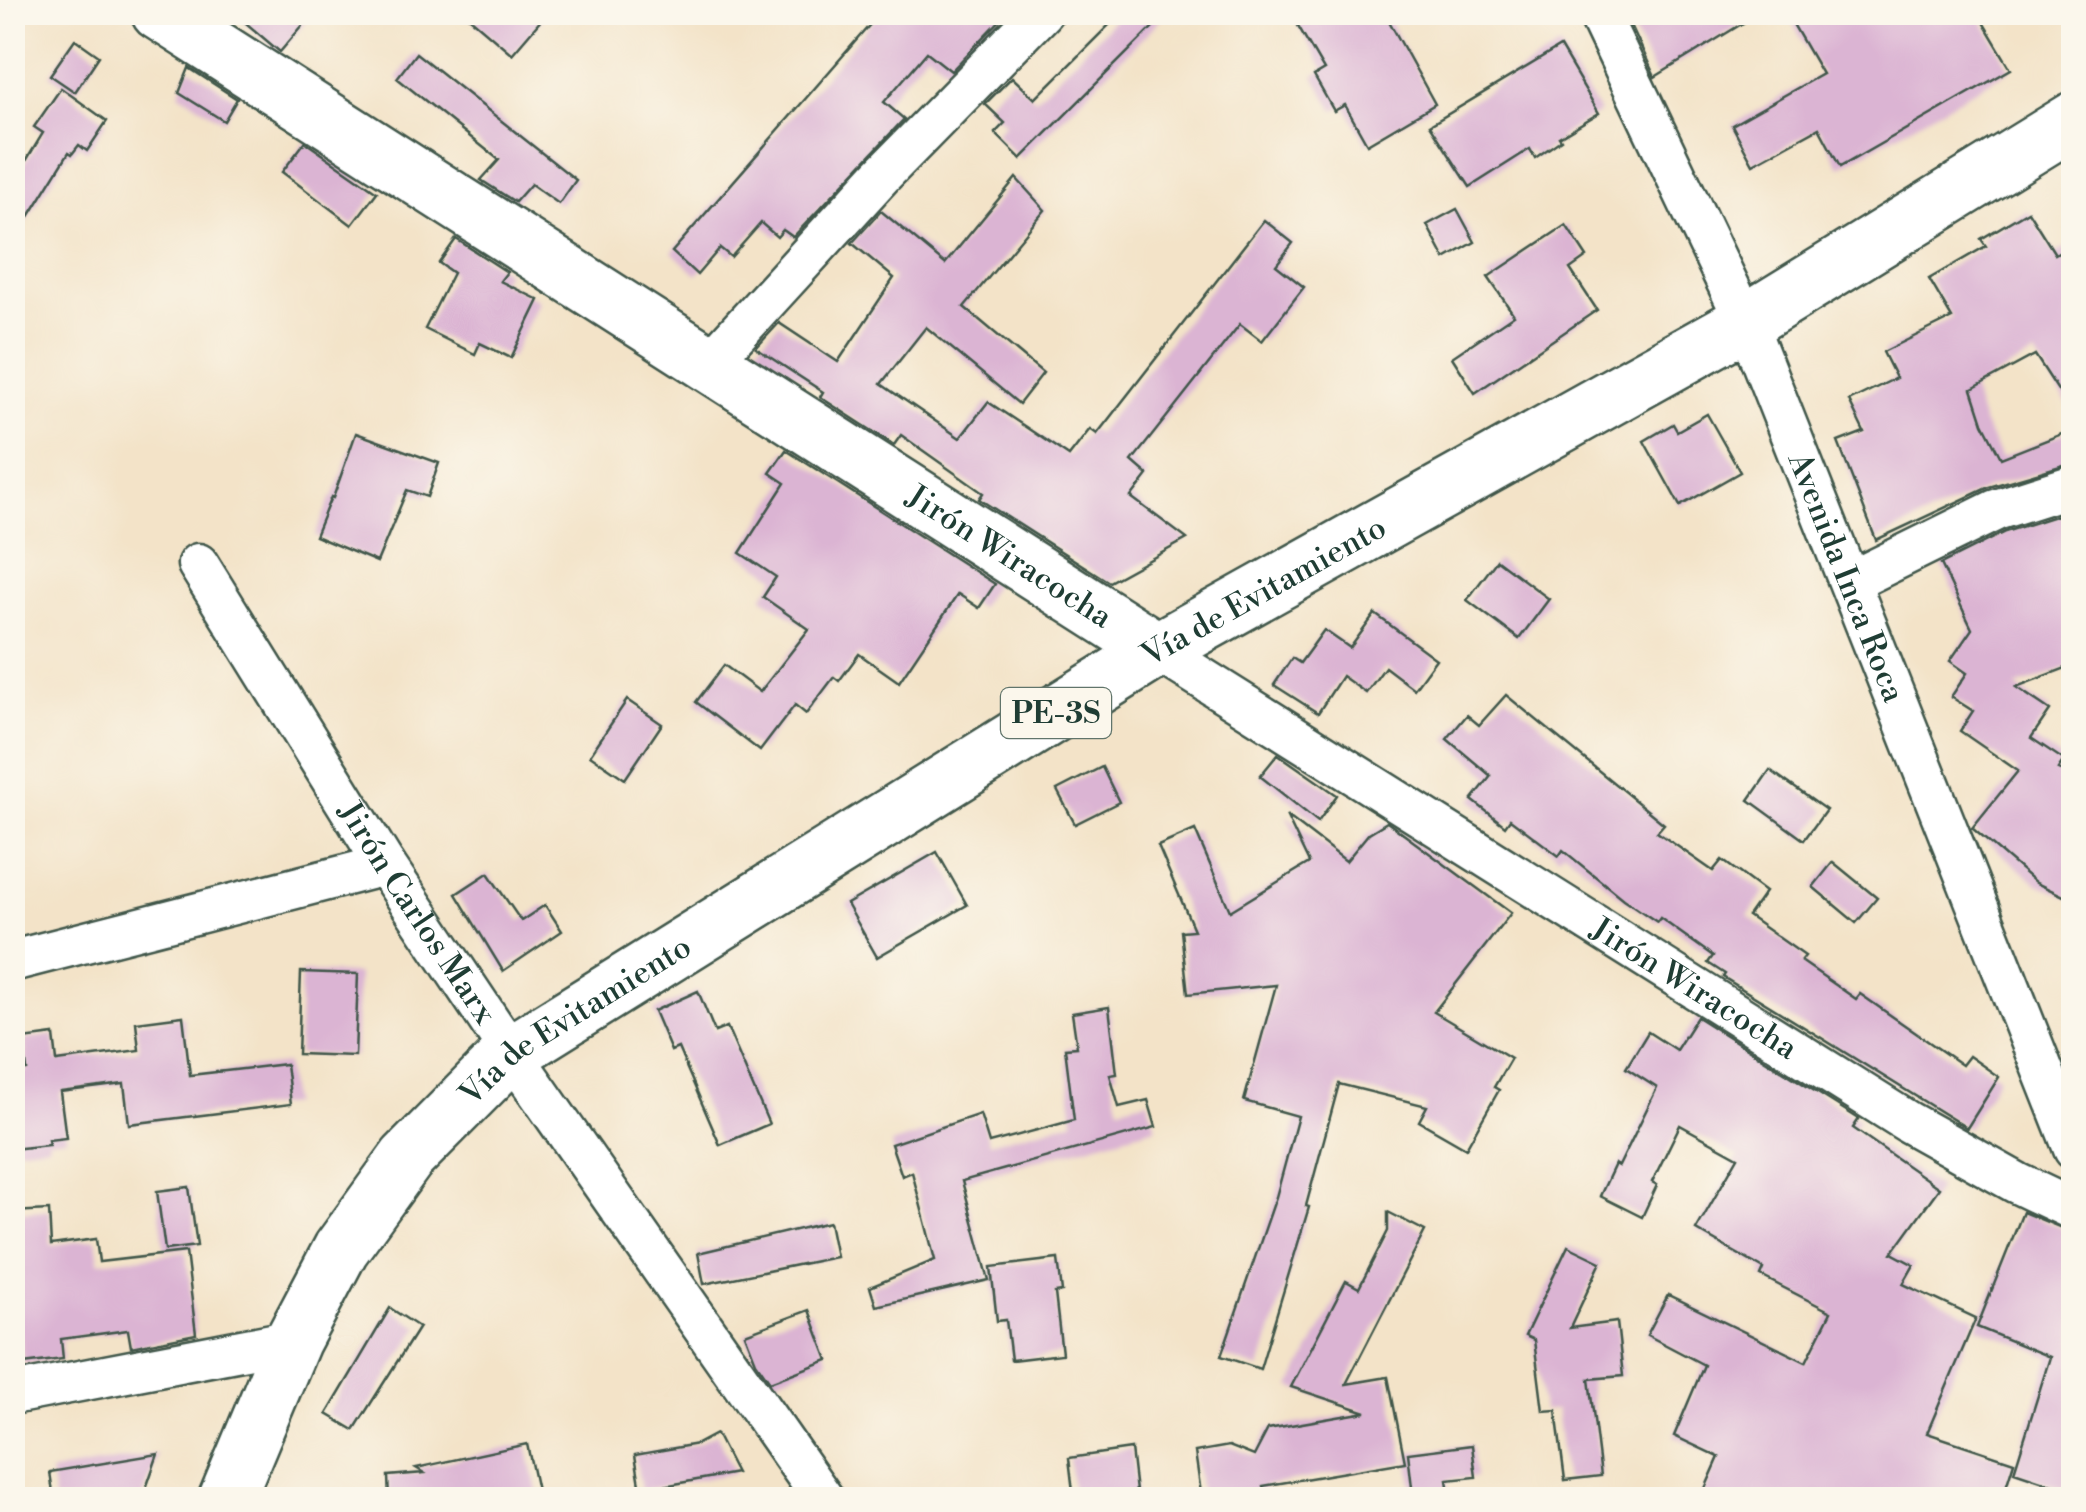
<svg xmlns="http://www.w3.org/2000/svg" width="2086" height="1512" font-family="'Libre Bodoni',serif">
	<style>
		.building { fill: #dbb4d3 }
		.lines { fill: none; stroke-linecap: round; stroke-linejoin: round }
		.street-casing { stroke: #3f564a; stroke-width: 45 }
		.secondary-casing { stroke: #3f564a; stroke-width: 60 }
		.highway-casing { stroke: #3f564a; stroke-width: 60 }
		.street { stroke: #fff; stroke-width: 40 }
		.secondary { stroke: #fff; stroke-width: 55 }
		.highway { stroke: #fff; stroke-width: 55 }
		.labels { text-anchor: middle; stroke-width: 10; stroke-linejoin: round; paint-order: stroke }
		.shield { fill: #fbf7ec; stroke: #61756b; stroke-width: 2.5 }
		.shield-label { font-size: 30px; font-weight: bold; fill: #1f3d34 }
		.street-label { font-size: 32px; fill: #1f3d34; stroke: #fbf7ec }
	</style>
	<rect width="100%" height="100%" fill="#fbf7ec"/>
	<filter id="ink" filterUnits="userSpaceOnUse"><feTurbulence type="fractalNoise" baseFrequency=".01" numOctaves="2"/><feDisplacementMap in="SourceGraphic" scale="20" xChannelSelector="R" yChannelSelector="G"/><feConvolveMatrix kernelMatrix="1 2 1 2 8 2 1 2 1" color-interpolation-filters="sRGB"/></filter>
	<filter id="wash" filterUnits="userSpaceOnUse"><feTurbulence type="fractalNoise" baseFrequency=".0048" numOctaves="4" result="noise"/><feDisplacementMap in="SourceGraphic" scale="40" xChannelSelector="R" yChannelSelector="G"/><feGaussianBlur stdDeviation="2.25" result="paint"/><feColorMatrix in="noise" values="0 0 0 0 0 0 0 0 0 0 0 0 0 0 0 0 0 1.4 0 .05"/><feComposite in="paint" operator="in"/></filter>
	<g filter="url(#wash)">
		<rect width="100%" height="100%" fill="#f3e3c8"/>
		<g id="blocks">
			<g class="building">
				<path d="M 233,12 L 314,12 L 280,52 Z"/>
				<path d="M 463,12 L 548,12 L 512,54 Z"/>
				<path d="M 881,12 L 1008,12 L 951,71 L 927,52 L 884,102 L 904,119 L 793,237 L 783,230 L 777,237 L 761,223 L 731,257 L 720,248 L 697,275 L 672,252 Z"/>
				<path d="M 1122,12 L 1168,12 L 1021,159 L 995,133 L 1005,123 L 985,104 L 1012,77 L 1035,99 Z"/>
				<path d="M 1290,12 L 1384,12 L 1435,104 L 1367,144 L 1345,105 L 1334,111 L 1314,76 L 1324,70 Z"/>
				<path d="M 1625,12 L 1761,12 L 1655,77 Z"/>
				<path d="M 1786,12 L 1977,12 L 2011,69 L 1840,167 L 1819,128 L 1753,164 L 1732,125 L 1822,74 Z"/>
				<path d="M 75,39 L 99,56 L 75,92 L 50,75 Z"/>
				<path d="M 1560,47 L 1599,113 L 1559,137 L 1561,140 L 1535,158 L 1530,149 L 1470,187 L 1430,125 Z"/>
				<path d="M 416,53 L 576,180 L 559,204 L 531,184 L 515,202 L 481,180 L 499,160 L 397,78 Z"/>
				<path d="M 189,68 L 237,99 L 224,121 L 179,93 Z"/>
				<path d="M 61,88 L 107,121 L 87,151 L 79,145 L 72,154 L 69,152 L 12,244 L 12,184 L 43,133 L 34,127 Z"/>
				<path d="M 305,142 L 377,192 L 352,225 L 282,172 Z"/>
				<path d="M 1016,178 L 1045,210 L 964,307 L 1043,373 L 1019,404 L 926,327 L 881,384 L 960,438 L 988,402 L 1069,456 L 1090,429 L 1097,434 L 1264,220 L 1293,243 L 1276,265 L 1304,287 L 1262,341 L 1240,324 L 1132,461 L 1148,475 L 1131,497 L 1187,539 L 1109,582 L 979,499 L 983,493 L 901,435 L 894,445 L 820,397 L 823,392 L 756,348 L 779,323 L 838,362 L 894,278 L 852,243 L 881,211 L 945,264 Z"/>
				<path d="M 1457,209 L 1475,242 L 1445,259 L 1427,225 Z"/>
				<path d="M 2028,211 L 2055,254 L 2074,243 L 2074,415 L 2035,355 L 1972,389 L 1983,423 L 2001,458 L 2074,429 L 2074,462 L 1989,487 L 1876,540 L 1838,442 L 1864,432 L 1849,401 L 1896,378 L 1883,352 L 1952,318 L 1929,279 L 1986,246 L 1981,239 Z"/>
				<path d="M 1566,225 L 1587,257 L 1570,269 L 1597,310 L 1475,393 L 1452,357 L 1514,315 L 1488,277 Z"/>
				<path d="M 456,239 L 507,272 L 500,281 L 539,300 L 511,358 L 480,343 L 475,354 L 425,329 L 453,273 L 439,263 Z"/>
				<path d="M 1707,414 L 1740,472 L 1680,506 L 1644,441 L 1673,424 L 1677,431 Z"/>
				<path d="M 356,433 L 439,463 L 427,497 L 407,490 L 377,562 L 315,536 L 331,497 L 333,498 Z"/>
				<path d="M 786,450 L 995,584 L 979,608 L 958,594 L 899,682 L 859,654 L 839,681 L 834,677 L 806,714 L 795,705 L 760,751 L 696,702 L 724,665 L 760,692 L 809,629 L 763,597 L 776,577 L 740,553 L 785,483 L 770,473 Z"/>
				<path d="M 2074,510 L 2074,665 L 2016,687 L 2050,710 L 2031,738 L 2064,760 L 2058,769 L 2074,776 L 2074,901 L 2036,883 L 1972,828 L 2018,771 L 1960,731 L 1973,711 L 1951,697 L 1967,673 L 1950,661 L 1972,629 L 1941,564 L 2005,532 Z"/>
				<path d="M 1497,560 L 1549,599 L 1519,639 L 1467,600 Z"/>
				<path d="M 1375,614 L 1436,659 L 1414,689 L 1385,667 L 1366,693 L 1342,676 L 1318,713 L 1274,685 L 1292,658 L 1300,663 L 1324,630 L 1350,648 Z"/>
				<path d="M 1506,695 L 1664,824 L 1657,832 L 1713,871 L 1722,860 L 1765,892 L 1748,916 L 1805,956 L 1801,961 L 1856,999 L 1860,994 L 1962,1065 L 1969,1056 L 1999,1077 L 1967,1128 L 1723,977 L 1725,974 L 1708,963 L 1713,956 L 1660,918 L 1657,922 L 1623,899 L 1563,850 L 1559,856 L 1510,819 L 1505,826 L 1472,800 L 1491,776 L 1447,739 L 1467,715 L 1479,725 Z"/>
				<path d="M 627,700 L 662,724 L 625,779 L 590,755 Z"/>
				<path d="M 1278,754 L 1337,795 L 1318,822 L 1260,776 Z"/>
				<path d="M 1102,767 L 1119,802 L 1075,824 L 1057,790 Z"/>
				<path d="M 1770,770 L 1826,810 L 1804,840 L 1749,800 Z"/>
				<path d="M 1286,815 L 1346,861 L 1369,833 L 1387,822 L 1511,913 L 1434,1012 L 1511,1058 L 1494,1087 L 1499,1090 L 1466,1148 L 1419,1121 L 1427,1106 L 1339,1084 L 1306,1206 L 1309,1207 L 1260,1369 L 1221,1356 L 1276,1197 L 1298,1116 L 1244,1101 L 1276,985 L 1188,994 L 1181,931 L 1194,930 L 1158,846 L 1195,830 L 1230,911 L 1309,863 Z"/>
				<path d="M 937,852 L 967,905 L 877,957 L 847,904 Z"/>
				<path d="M 1833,862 L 1877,898 L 1856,923 L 1813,887 Z"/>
				<path d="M 488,873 L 521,921 L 545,905 L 562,931 L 503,971 L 456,894 Z"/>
				<path d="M 301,972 L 358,974 L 355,1056 L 298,1054 Z"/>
				<path d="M 698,991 L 715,1032 L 727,1027 L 769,1124 L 720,1145 L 678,1048 L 671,1051 L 654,1011 Z"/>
				<path d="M 1109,1007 L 1117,1074 L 1110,1075 L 1119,1107 L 1148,1100 L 1156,1127 L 962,1181 L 989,1280 L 876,1306 L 870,1287 L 935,1260 L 912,1172 L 902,1176 L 891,1144 L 980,1114 L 989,1143 L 1074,1120 L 1065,1048 L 1077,1047 L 1072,1013 Z"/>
				<path d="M 183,1016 L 190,1075 L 286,1064 L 291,1104 L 129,1124 L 124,1084 L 60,1092 L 66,1138 L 48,1140 L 49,1145 L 12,1149 L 12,1072 L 27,1070 L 23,1039 L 54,1035 L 57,1061 L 139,1050 L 136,1022 Z"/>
				<path d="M 1697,1017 L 1859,1119 L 1853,1128 L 1939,1188 L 1892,1253 L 1914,1265 L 1903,1284 L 1976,1318 L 1927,1433 L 2014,1462 L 2002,1500 L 1700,1500 L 1719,1457 L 1674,1436 L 1704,1365 L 1647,1335 L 1668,1295 L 1806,1362 L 1831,1312 L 1761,1276 L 1764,1269 L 1696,1230 L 1738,1157 L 1680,1125 L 1652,1182 L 1657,1185 L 1642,1217 L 1600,1196 L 1615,1164 L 1619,1166 L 1657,1088 L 1626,1068 L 1648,1032 L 1676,1050 Z"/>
				<path d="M 189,1187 L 197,1246 L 165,1250 L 157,1191 Z"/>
				<path d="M 49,1210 L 51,1245 L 96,1239 L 99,1262 L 186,1252 L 196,1334 L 131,1347 L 128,1330 L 61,1339 L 63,1359 L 23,1364 L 16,1311 L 12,1312 L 12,1212 Z"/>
				<path d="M 1388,1212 L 1425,1231 L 1346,1384 L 1388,1377 L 1405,1462 L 1263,1486 L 1266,1500 L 1202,1500 L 1195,1452 L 1229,1446 L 1254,1456 L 1268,1429 L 1366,1412 L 1291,1387 L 1346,1281 L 1359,1288 L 1388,1231 Z"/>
				<path d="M 2023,1212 L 2074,1233 L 2074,1492 L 2014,1472 L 2050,1357 L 1977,1327 Z"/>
				<path d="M 829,1222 L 836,1257 L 704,1284 L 698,1253 Z"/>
				<path d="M 1568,1246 L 1601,1262 L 1570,1328 L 1617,1322 L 1623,1376 L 1589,1379 L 1601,1476 L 1565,1480 L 1556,1410 L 1543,1411 L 1534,1340 L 1525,1336 Z"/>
				<path d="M 1058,1259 L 1062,1292 L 1055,1293 L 1062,1354 L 1011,1360 L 1006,1320 L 997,1321 L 991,1267 Z"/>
				<path d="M 390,1308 L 419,1327 L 354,1430 L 327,1414 Z"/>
				<path d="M 809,1310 L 828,1360 L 770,1382 L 756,1362 L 745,1334 Z"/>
				<path d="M 716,1434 L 736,1473 L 641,1490 L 635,1455 L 697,1444 Z"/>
				<path d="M 527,1444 L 539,1500 L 389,1500 L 388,1476 L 424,1473 L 416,1468 Z"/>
				<path d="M 1472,1445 L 1476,1477 L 1447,1480 L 1449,1492 L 1413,1496 L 1408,1453 Z"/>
				<path d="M 1131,1449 L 1137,1500 L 1074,1500 L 1069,1458 Z"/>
				<path d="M 158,1454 L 142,1500 L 54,1500 L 50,1472 Z"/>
			</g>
		</g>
	</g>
	<g filter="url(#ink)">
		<use href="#blocks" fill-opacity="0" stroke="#3f564a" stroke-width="2.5"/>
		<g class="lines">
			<defs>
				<g id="street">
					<path id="s1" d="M 1598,12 L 1746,322 L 2074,1149"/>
					<path d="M 708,365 L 881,176 L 1042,12"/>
					<path id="s2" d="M 198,564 L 385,865 L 511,1053 L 824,1500"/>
					<path d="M 1850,582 L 1996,510 L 2074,485"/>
					<path id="s3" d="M 1157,650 L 1908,1122 L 2017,1183 L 2074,1210"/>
					<path d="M 12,961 L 385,865"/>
					<path d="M 12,1394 L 293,1340"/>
				</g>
				<g id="secondary">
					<path id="s4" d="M 159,12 L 1157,650"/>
				</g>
				<g id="highway">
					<path id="s5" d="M 226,1500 L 293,1340 L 341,1249 L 407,1158 L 511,1053 L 1157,650 L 1746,322 L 2074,120"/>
				</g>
			</defs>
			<use href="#street" class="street-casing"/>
			<use href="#secondary" class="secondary-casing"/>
			<use href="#highway" class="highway-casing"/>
			<use href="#street" class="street"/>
			<use href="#secondary" class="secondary"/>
			<use href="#highway" class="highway"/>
		</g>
	</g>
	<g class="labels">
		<rect class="shield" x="1001" y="688" width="110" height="50" rx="8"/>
		<g class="shield-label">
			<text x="1056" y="723">PE-3S</text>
		</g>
		<g class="street-label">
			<text dy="11" stroke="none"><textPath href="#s4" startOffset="1010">Jirón Wiracocha</textPath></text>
			<text dy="11" stroke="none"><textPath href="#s1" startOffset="618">Avenida Inca Roca</textPath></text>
			<text dy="11" stroke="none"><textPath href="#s5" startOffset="1420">Vía de Evitamiento</textPath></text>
			<text dy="11" stroke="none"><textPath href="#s2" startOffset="412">Jirón Carlos Marx</textPath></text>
			<text dy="11" stroke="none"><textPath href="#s3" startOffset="635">Jirón Wiracocha</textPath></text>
			<text dy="11" stroke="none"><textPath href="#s5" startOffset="608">Vía de Evitamiento</textPath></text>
		</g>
	</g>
	<rect width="2086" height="1512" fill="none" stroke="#fbf7ec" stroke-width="50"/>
</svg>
